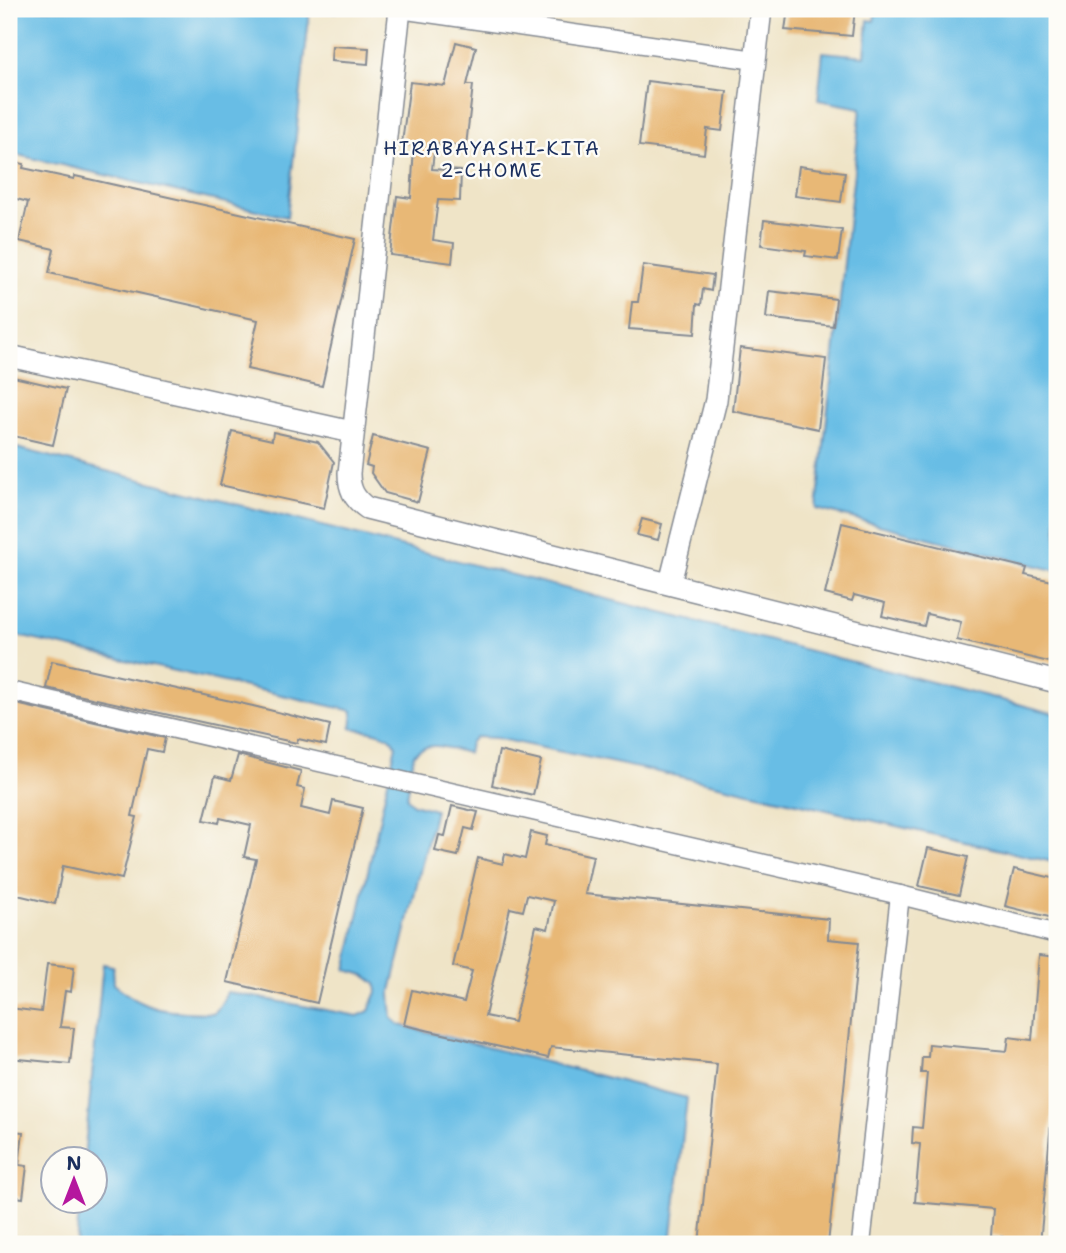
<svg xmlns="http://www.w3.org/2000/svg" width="1066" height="1253" font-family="'Shantell Sans',sans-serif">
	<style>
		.water { fill: #68bde5; stroke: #4276a2; stroke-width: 2 }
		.building { fill: #e8b876; fill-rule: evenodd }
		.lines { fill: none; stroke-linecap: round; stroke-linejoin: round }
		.minor-casing { stroke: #858a92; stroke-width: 21 }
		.tertiary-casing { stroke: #858a92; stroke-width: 24 }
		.minor { stroke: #fff; stroke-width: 18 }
		.tertiary { stroke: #fff; stroke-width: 21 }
		.labels { text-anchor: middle; stroke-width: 5; stroke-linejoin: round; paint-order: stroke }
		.neighbourhood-label { font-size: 19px; letter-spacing: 2px; fill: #1b2f5e; stroke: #fdfcf7 }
	</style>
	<rect width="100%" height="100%" fill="#fdfcf7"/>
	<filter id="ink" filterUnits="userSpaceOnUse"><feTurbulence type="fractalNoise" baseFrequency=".0143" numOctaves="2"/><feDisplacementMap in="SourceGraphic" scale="14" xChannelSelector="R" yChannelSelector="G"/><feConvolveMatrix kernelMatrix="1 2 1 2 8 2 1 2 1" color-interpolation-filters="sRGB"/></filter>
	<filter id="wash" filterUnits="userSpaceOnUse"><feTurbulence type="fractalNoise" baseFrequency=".00686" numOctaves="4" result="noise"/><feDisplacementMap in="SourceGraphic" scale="28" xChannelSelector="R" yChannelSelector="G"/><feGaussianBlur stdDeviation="1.57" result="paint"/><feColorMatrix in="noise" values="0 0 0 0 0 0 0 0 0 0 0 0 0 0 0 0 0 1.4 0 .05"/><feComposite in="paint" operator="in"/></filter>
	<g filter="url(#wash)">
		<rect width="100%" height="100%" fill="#efe4c7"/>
		<g class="water">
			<path d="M 9,9 L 338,9 L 336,12 L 310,9 L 287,217 L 9,153 Z"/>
			<path d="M 876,9 L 1057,9 L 1057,571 L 817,509 L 861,108 L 818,100 L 823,52 L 865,56 L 868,20 L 874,21 Z"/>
			<path d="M 9,446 L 1057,714 L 1057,863 L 710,783 L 495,738 L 475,737 L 470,743 L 468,753 C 450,749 429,739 414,754 L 407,798 L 413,804 L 435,810 L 390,995 L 392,1018 L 400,1025 L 687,1098 L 671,1244 L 76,1244 L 80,1201 L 94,1200 L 94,1158 L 84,1158 L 103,964 L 113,966 L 114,984 C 148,1014 171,1012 214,1013 L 221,1005 L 227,992 L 358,1016 L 369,1011 L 377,992 L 376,984 L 364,975 L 346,970 L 396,745 C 389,731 366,731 351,728 L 353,711 L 9,634 Z"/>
		</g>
		<g id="blocks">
			<g class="building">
				<path d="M 788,9 L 855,9 L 852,36 L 785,30 Z"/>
				<path d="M 456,42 L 476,47 L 467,85 L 473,85 L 466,146 L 435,143 L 432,169 L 461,171 L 460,201 L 438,200 L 433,240 L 454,243 L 452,263 L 390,255 L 397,196 L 411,198 L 414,145 L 402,143 L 410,82 L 445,86 Z"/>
				<path d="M 332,46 L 369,48 L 368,64 L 331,61 Z"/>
				<path d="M 647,81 L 727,91 L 722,131 L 707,129 L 704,154 L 639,146 Z"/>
				<path d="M 9,161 L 24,164 L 23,168 L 74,179 L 75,176 L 355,239 L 322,386 L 247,369 L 258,320 L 49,273 L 54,249 L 19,241 L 28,202 L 9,197 Z"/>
				<path d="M 799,166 L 845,172 L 841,202 L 795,196 Z"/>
				<path d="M 764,220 L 842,230 L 838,260 L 805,256 L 806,251 L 761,245 Z"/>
				<path d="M 643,265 L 713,275 L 711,291 L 703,289 L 701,305 L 697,304 L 695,334 L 629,329 L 632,302 L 638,302 Z"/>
				<path d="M 769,291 L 836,299 L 833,326 L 766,318 Z"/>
				<path d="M 740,348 L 826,359 L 818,429 L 733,411 Z"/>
				<path d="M 9,376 L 66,389 L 53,445 L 9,435 Z"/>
				<path d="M 232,431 L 272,440 L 273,432 L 318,442 L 334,462 L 324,508 L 220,485 Z"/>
				<path d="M 373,436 L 431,451 L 418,502 L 385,493 L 371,473 L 372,467 L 366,465 Z"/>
				<path d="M 642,519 L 662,524 L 658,540 L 637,535 Z"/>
				<path d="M 842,523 L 1027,568 L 1025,575 L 1057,582 L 1057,664 L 957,640 L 961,622 L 927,614 L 924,626 L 882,616 L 885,603 L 854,595 L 852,601 L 825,594 Z"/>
				<path d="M 52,661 L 253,706 L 330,725 L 326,745 L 298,739 L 297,743 L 46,688 Z"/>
				<path d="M 16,704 L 165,738 L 162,752 L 147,749 L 132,816 L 137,817 L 122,879 L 63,866 L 55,904 L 9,893 L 9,734 Z"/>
				<path d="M 499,751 L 541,761 L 533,795 L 492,785 Z"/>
				<path d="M 238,755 L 301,771 L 297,787 L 305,789 L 301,808 L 330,815 L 333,801 L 363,808 L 317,1003 L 227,982 L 256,859 L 244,857 L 251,825 L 220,818 L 219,823 L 204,820 L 215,776 L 231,780 Z"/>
				<path d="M 452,806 L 478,812 L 473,830 L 465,828 L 458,856 L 435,851 L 439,835 L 445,836 Z"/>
				<path d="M 531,832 L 547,836 L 545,845 L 593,856 L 585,894 L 829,919 L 828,939 L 859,942 L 828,1244 L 699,1244 L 717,1064 L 551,1047 L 548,1058 L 404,1025 L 412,990 L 464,1002 L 472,971 L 453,966 L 478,858 L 503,864 L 505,854 L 525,859 ZM 527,895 L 554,901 L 548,929 L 536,926 L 514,1022 L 485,1016 L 510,908 L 523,911 Z"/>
				<path d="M 928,848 L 968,857 L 959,895 L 919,886 Z"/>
				<path d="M 1014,869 L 1057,879 L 1057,919 L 1005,906 Z"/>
				<path d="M 1039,955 L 1057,957 L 1057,1055 L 1040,1244 L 1003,1244 L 1003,1237 L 991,1236 L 993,1209 L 915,1202 L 920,1144 L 912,1143 L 913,1127 L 922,1128 L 927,1073 L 921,1073 L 922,1057 L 928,1057 L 929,1044 L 1007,1051 L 1009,1037 L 1032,1040 Z"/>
				<path d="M 47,964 L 74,967 L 71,992 L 65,991 L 60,1027 L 74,1028 L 70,1064 L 9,1058 L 9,1008 L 41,1012 Z"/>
				<path d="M 9,1131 L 23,1132 L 19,1165 L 27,1166 L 23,1198 L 9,1196 Z"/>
			</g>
		</g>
	</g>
	<g filter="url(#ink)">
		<use href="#blocks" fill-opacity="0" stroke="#858a92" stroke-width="2"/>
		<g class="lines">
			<defs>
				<g id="minor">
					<path d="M 400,9 L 755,60"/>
					<path d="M 9,691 L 900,895 L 1057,934"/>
					<path d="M 861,1244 L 900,895"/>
				</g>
				<g id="tertiary">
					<path d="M 400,9 L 349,473 C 349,489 354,499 367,508 L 1057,682"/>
					<path d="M 9,356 L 352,432"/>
					<path d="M 670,583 L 716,400 L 761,9"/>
				</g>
			</defs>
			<use href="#minor" class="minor-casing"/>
			<use href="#tertiary" class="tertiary-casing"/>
			<use href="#minor" class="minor"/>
			<use href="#tertiary" class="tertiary"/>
		</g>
	</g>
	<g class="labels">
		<g class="neighbourhood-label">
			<text x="492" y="155">HIRABAYASHI-KITA<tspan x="492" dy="22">2-CHOME</tspan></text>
		</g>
	</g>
	<rect width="1066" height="1253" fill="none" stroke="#fdfcf7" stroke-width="35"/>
	<g transform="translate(74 1180)"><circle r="33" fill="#fdfcf7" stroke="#a3aaba" stroke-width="2"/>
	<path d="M0-5L12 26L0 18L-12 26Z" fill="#b5179e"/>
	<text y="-10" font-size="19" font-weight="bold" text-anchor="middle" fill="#1b2f5e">N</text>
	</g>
</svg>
